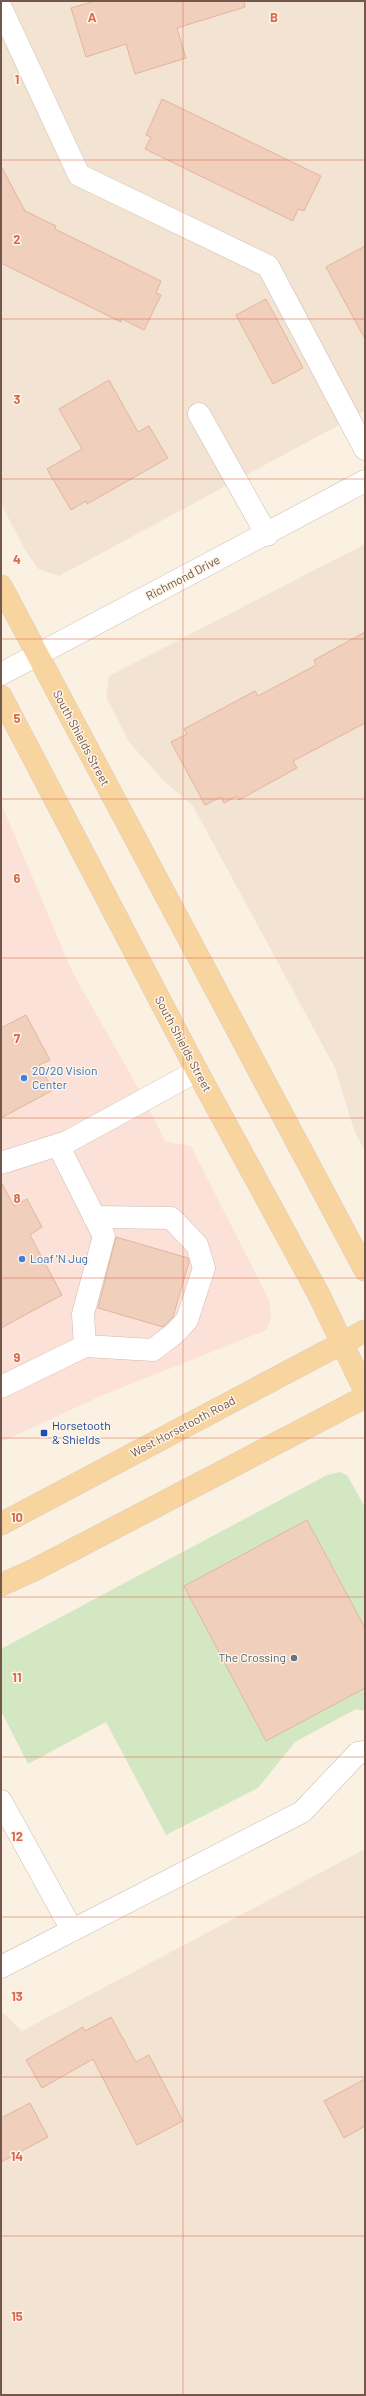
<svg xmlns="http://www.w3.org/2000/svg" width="366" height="2396" font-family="Barlow,sans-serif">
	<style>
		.residential { fill: #f3e3d2 }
		.commercial { fill: #fbe1d7 }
		.green { fill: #d3e8c2 }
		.building { fill: #f0cfbc; stroke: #e2b59d }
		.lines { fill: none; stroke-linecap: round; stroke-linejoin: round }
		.minor-casing { stroke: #cebbad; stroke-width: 23 }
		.major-casing { stroke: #d8d0cc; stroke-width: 23 }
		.minor { stroke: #fff; stroke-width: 22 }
		.major { stroke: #f8d49e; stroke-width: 22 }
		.grid { fill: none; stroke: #db694c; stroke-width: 1; stroke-opacity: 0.55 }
		.shop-dot { fill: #3f7fe0; stroke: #fef5e9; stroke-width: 1.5 }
		.transit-dot { fill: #1a4fb4; stroke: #fef5e9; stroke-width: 1.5 }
		.worship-dot { fill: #6b7280; stroke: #fef5e9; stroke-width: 1.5 }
		.labels { text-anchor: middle; stroke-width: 3; stroke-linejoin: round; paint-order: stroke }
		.street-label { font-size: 12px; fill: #72574a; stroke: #fef5e9 }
		.shop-label { font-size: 12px; fill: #366cbe; stroke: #fef5e9; text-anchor: start }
		.transit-label { font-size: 12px; fill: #164399; stroke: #fef5e9; text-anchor: start }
		.worship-label { font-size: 12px; fill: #5b616d; stroke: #fef5e9; text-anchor: end }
		.grid-label { font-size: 13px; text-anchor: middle; font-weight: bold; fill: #db694c; stroke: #fef5e9; stroke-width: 3; stroke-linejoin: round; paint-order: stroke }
	</style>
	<rect width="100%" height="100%" fill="#fbf1e3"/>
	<g class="residential">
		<path d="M 1,1 L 365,1 L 365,411 L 59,576 L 38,569 L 24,548 L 1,504 Z"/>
		<path d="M 365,544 L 365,1152 L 354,1130 L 335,1068 L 193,806 L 163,780 L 129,742 L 106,697 L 109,676 Z"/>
		<path d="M 365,1849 L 365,2395 L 1,2395 L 1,2011 L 22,2031 Z"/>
	</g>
	<path class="commercial" d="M 1,803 L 72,971 L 145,1100 L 165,1141 L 191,1146 L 269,1300 L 271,1318 L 267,1330 L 101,1396 L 1,1442 Z"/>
	<path class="green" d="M 340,1472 L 347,1475 L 365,1507 L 365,1628 L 307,1520 L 184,1586 L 266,1741 L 365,1688 L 365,1711 L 356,1709 L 295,1742 L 258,1788 L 166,1835 L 106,1722 L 28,1764 L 1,1711 L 1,1649 L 327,1475 Z"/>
	<g class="building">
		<path d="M 95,1 L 244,1 L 245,7 L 177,28 L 186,58 L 135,74 L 126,44 L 86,57 L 71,8 Z"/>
		<path d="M 162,99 L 321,176 L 304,211 L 298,209 L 293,221 L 145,149 L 151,137 L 146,135 Z"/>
		<path d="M 1,166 L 25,211 L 56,226 L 55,229 L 161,281 L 156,293 L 161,295 L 144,330 L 122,319 L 121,322 L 1,263 Z"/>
		<path d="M 365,246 L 365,339 L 326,267 Z"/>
		<path d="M 266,299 L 303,368 L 273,384 L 236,315 Z"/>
		<path d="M 109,380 L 138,432 L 149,426 L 168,458 L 87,504 L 86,501 L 71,510 L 47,469 L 82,449 L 59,409 Z"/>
		<path d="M 365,632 L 365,723 L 293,761 L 297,768 L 239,800 L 237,796 L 224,803 L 221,797 L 205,805 L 171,742 L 187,734 L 184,729 L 255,691 L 258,696 L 316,665 L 314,660 Z"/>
		<path d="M 26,1015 L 50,1060 L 39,1065 L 53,1090 L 1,1118 L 1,1028 Z"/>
		<path d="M 1,1182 L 14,1206 L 27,1199 L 42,1227 L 30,1235 L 62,1295 L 1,1328 Z"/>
		<path d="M 116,1237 L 188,1258 L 189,1262 L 173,1317 L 163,1327 L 98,1308 Z"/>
		<path d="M 307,1520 L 365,1628 L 365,1688 L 266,1741 L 184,1586 Z"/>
		<path d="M 111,2017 L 136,2062 L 149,2055 L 183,2121 L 137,2145 L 93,2059 L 42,2088 L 26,2060 L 83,2027 L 85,2031 Z"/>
		<path d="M 365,2079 L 365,2126 L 344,2138 L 324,2101 Z"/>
		<path d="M 30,2103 L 48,2137 L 1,2162 L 1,2118 Z"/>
	</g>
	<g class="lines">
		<defs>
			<g id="minor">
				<path d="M 1,8 L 79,175 L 268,266 L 365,449"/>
				<path d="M 199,414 L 267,535"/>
				<path d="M 1,674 L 365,481"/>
				<path d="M 1,1163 L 67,1142 L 197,1071"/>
				<path d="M 85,1346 L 153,1350 L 175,1333 L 187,1320 L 204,1268 L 197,1245 L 171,1218 L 94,1217"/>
				<path d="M 1,1387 L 85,1346 L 83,1314 L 104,1236 L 58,1145"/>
				<path d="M 1,1801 L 72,1930"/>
				<path d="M 1,1967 L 302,1812 L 358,1753 L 365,1752"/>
			</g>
			<g id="major">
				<path d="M 1,586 L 365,1270"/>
				<path d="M 1,696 L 197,1071 L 319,1295 L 365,1391"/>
				<path d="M 1,1524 L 365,1331"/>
				<path d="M 1,1585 L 34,1570 L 365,1397"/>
			</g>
		</defs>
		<use href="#minor" class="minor-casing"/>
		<use href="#major" class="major-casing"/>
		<use href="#minor" class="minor"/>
		<use href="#major" class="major"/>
	</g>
	<path class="grid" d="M 183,1 L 183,2395M 1,160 L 365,160M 1,319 L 365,319M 1,479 L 365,479M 1,639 L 365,639M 1,799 L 365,799M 1,958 L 365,958M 1,1118 L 365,1118M 1,1278 L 365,1278M 1,1438 L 365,1438M 1,1597 L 365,1597M 1,1757 L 365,1757M 1,1917 L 365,1917M 1,2077 L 365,2077M 1,2236 L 365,2236"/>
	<g class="shop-dot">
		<circle cx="24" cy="1078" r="4"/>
		<circle cx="22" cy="1259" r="4"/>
	</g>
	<rect class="transit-dot" x="40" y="1429" width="8" height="8" rx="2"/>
	<circle class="worship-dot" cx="294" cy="1658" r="4"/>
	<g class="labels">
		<g class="street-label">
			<text transform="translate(183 578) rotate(-28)" y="4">Richmond Drive</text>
			<text transform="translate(81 738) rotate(62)" y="4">South Shields Street</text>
			<text transform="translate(183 1044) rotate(62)" y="4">South Shields Street</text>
			<text transform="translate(183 1427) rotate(-28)" y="4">West Horsetooth Road</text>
		</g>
		<g class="shop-label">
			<text x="32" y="1075">20/20 Vision<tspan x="32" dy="14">Center</tspan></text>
			<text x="30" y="1263">Loaf 'N Jug</text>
		</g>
		<g class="transit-label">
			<text x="52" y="1430">Horsetooth<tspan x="52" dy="14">&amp; Shields</tspan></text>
		</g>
		<g class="worship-label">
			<text x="286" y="1662">The Crossing</text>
		</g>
	</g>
	<g class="grid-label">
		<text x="92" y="22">A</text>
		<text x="274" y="22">B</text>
		<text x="17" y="84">1</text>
		<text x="17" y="244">2</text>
		<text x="17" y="404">3</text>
		<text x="17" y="564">4</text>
		<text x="17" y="723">5</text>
		<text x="17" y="883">6</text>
		<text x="17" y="1043">7</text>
		<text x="17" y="1203">8</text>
		<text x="17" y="1362">9</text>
		<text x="17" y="1522">10</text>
		<text x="17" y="1682">11</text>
		<text x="17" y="1841">12</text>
		<text x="17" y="2001">13</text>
		<text x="17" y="2161">14</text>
		<text x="17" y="2321">15</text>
	</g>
	<rect width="366" height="2396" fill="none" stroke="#72574a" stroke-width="4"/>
</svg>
